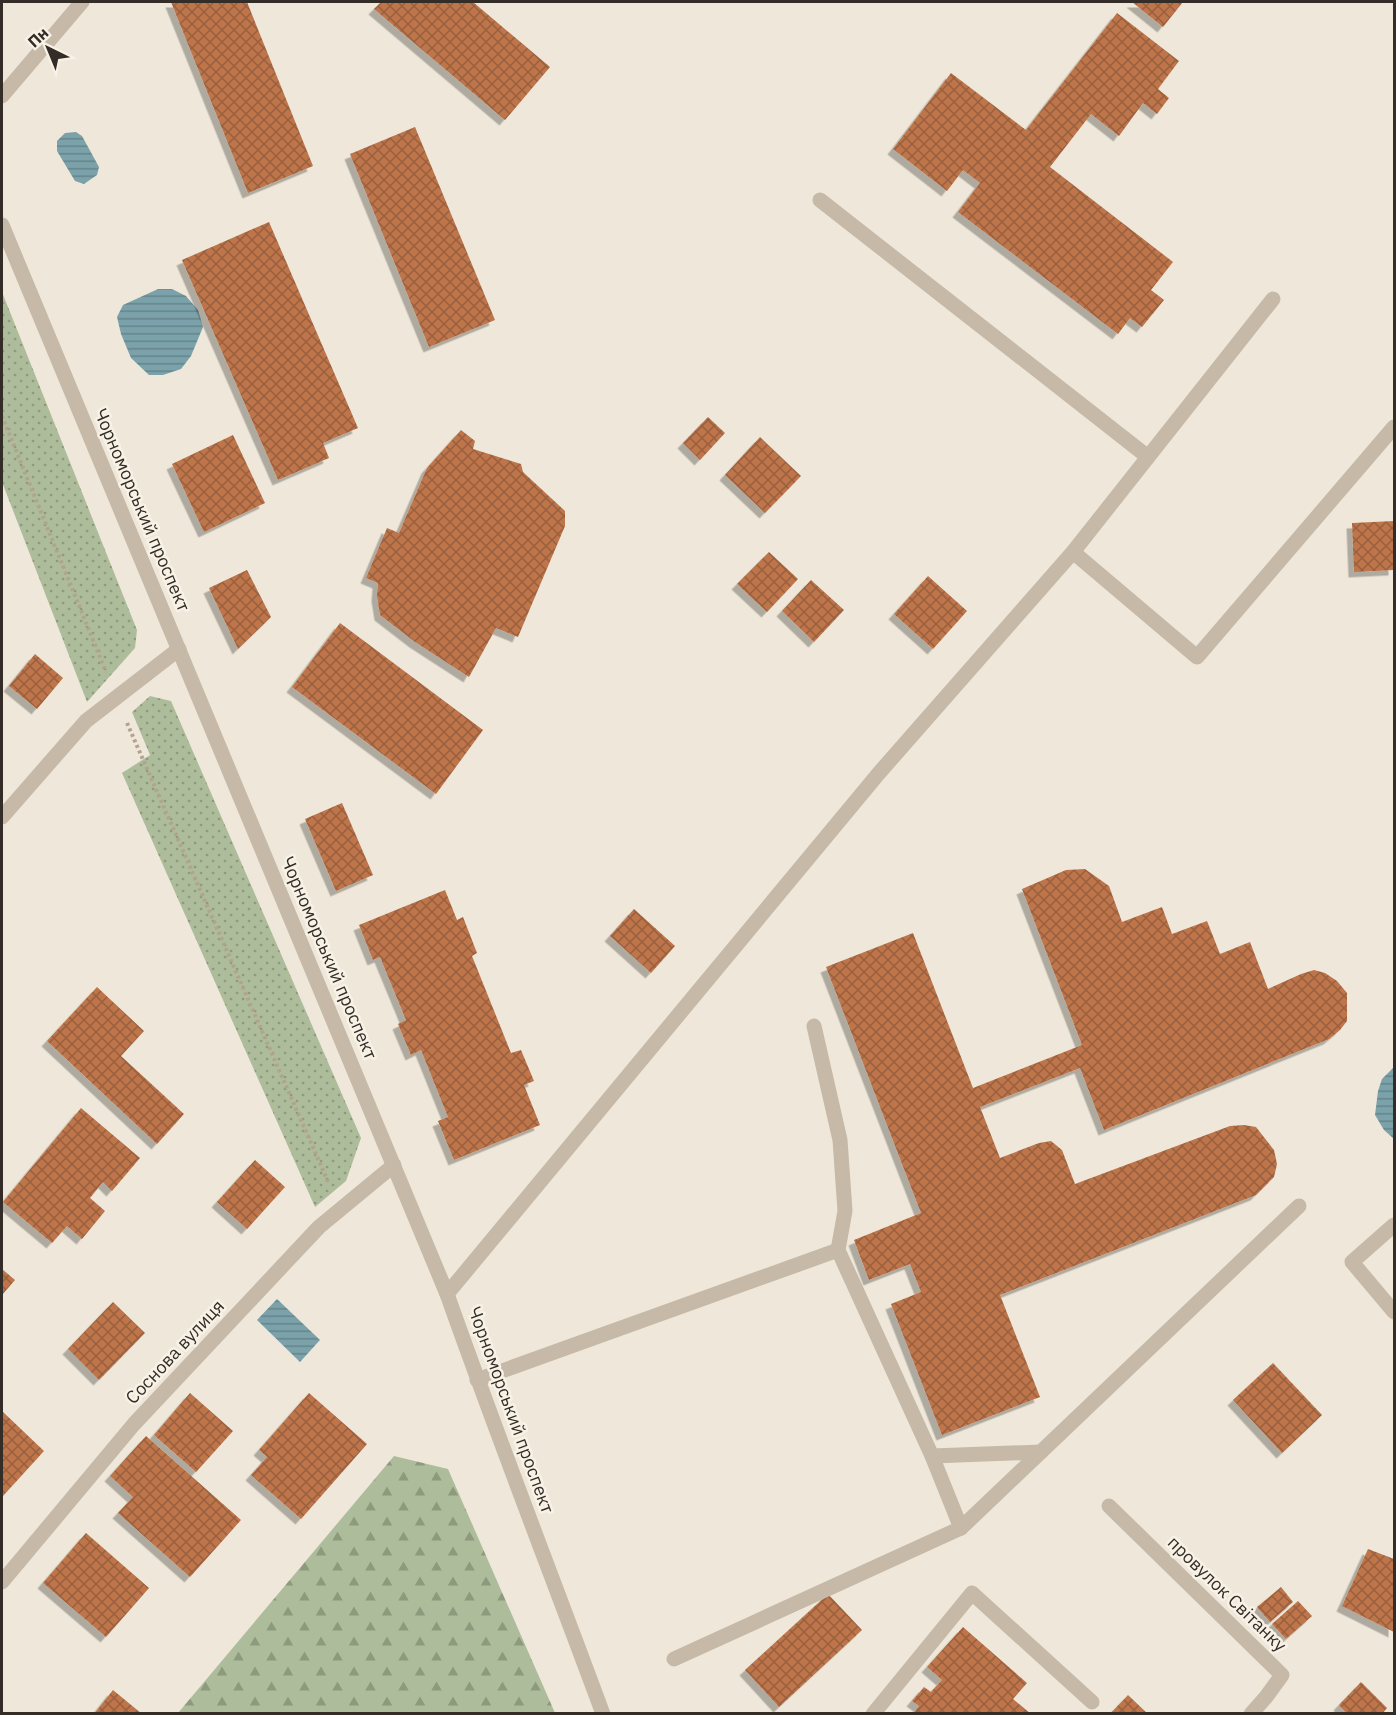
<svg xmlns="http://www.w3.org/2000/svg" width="1396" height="1715" font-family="'IBM Plex Sans',sans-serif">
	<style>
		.green { fill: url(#green-dots) }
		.forest { fill: url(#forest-firs) }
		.water { fill: url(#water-rules) }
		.building { fill: url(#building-cross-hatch); filter: url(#shadow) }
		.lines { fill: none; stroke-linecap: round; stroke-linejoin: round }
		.path { stroke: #b2a391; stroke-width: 4; stroke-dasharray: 3 3; stroke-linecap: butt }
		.lane { stroke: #c6b9a7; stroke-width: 15 }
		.street { stroke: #c6b9a7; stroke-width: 15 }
		.labels { text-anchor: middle; stroke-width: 5; stroke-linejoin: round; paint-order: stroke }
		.street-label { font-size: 18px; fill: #332c27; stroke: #f8f2e6 }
	</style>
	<defs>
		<pattern id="green-dots" width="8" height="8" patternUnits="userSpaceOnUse" patternTransform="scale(1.5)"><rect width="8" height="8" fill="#adbd9b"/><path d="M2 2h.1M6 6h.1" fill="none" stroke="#8d9a7e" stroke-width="1.8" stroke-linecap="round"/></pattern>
		<pattern id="forest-firs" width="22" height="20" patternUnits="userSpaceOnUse" patternTransform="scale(1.5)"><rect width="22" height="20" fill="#adbd9b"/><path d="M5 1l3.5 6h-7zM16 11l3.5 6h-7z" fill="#8d9a7e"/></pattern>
		<pattern id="water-rules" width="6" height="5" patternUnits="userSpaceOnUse" patternTransform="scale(1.5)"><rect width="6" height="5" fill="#7ba2aa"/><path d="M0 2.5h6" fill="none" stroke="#65848a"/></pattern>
		<pattern id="building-cross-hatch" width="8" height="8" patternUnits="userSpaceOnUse" patternTransform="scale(1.5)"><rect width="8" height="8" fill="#bd744a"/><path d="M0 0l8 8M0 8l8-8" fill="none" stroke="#9a5f3e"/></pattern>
		<filter id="shadow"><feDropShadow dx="-5.5" dy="5.5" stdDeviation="0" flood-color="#0004"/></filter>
	</defs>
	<rect width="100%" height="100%" fill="#efe8da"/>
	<g class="green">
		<path d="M 2,292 L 137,630 L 135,648 L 87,702 L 2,482 Z"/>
		<path d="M 150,696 L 171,701 L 361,1138 L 346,1181 L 315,1207 L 122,773 L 150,755 L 132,712 Z"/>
	</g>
	<path class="forest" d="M 394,1456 L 448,1469 L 555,1713 L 178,1713 Z"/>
	<g class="water">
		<path d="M 76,132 L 82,136 L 99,167 L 97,175 L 84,184 L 75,181 L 57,151 L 57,141 L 65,133 Z"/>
		<path d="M 158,289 L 172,289 L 186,296 L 198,310 L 203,327 L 191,356 L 181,369 L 163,375 L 149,375 L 131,358 L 121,334 L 117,317 L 123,305 Z"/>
		<path d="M 1394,1067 L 1394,1139 L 1384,1130 L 1375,1115 L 1378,1091 L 1382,1079 Z"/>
		<path d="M 277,1299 L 320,1340 L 300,1362 L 257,1320 Z"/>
	</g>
	<g class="building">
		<path d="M 171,2 L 247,2 L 313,166 L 248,193 Z"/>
		<path d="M 381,2 L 473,2 L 550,67 L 505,120 L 374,9 Z"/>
		<path d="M 1132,2 L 1183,2 L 1163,27 Z"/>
		<path d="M 1117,13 L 1179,61 L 1158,89 L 1169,98 L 1157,114 L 1143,103 L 1119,136 L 1091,114 L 1050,167 L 1173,262 L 1151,290 L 1164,300 L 1142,327 L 1130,318 L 1118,334 L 958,212 L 980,183 L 963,170 L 947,191 L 893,149 L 951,73 L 1026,130 Z"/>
		<path d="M 415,127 L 495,320 L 429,347 L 350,154 Z"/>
		<path d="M 269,222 L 358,428 L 323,443 L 329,458 L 278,480 L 182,260 Z"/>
		<path d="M 708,417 L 725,433 L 700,460 L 683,443 Z"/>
		<path d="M 461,430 L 475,441 L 473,449 L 521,464 L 523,472 L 565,511 L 565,526 L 518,637 L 496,628 L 469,677 L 415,642 L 380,615 L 377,596 L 378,583 L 366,578 L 387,528 L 399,533 L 427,468 Z"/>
		<path d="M 233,435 L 265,503 L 204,532 L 172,464 Z"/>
		<path d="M 760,437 L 801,476 L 765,513 L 725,475 Z"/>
		<path d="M 1394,521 L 1394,570 L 1354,572 L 1352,523 Z"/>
		<path d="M 769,552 L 798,579 L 767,612 L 737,584 Z"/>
		<path d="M 247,570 L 271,617 L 238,649 L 209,588 Z"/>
		<path d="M 928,576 L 967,611 L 933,649 L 894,614 Z"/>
		<path d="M 811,580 L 844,610 L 814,642 L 782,611 Z"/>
		<path d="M 340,623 L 483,730 L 436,794 L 292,687 Z"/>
		<path d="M 35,654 L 63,678 L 37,709 L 9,686 Z"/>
		<path d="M 342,803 L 373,875 L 336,891 L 305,819 Z"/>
		<path d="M 1085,869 L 1109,886 L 1122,922 L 1162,907 L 1172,934 L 1207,921 L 1220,954 L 1250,942 L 1268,989 L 1301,974 L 1314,970 L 1325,973 L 1337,981 L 1347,993 L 1347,1021 L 1340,1030 L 1329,1039 L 1104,1130 L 1080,1068 L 980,1107 L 1000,1158 L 1039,1143 L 1051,1141 L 1062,1150 L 1075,1184 L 1230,1126 L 1244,1125 L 1256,1127 L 1274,1150 L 1277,1164 L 1274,1177 L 1256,1195 L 1000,1295 L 1040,1397 L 942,1435 L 891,1304 L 921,1292 L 910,1264 L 869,1280 L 854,1240 L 921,1213 L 826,967 L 913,933 L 973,1088 L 1082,1045 L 1022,889 L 1066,870 Z"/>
		<path d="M 445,890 L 457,920 L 463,917 L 477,953 L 472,956 L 511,1053 L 521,1050 L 534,1081 L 524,1085 L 540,1125 L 454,1160 L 438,1121 L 448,1117 L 421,1050 L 411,1055 L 398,1024 L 406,1020 L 380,957 L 373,960 L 359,925 Z"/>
		<path d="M 634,909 L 675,946 L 651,973 L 610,936 Z"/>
		<path d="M 97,987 L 144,1031 L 121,1056 L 184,1114 L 157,1144 L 47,1041 Z"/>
		<path d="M 81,1108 L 140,1158 L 112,1191 L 103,1182 L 90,1198 L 105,1211 L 82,1239 L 67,1226 L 52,1243 L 3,1202 Z"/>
		<path d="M 255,1160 L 285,1187 L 247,1229 L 217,1202 Z"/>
		<path d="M 2,1269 L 15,1280 L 2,1295 Z"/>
		<path d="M 113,1302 L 145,1333 L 99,1380 L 68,1349 Z"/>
		<path d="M 1273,1363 L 1322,1415 L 1282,1453 L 1233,1400 Z"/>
		<path d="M 190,1393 L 233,1431 L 196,1472 L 154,1435 Z"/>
		<path d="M 309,1393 L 367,1444 L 301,1519 L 251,1475 L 267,1457 L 259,1450 Z"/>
		<path d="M 2,1411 L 44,1451 L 2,1497 Z"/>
		<path d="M 146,1436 L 241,1520 L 190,1577 L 118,1513 L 133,1497 L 110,1476 Z"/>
		<path d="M 86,1533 L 149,1588 L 106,1637 L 43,1583 Z"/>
		<path d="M 1368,1549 L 1394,1559 L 1394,1632 L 1342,1606 Z"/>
		<path d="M 1281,1587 L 1293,1602 L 1270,1622 L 1257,1607 Z"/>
		<path d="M 828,1594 L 862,1630 L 779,1707 L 745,1670 Z"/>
		<path d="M 1298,1601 L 1312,1616 L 1286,1639 L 1272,1624 Z"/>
		<path d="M 963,1627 L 1027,1683 L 1013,1699 L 1031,1714 L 913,1714 L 919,1706 L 912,1701 L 924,1687 L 931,1692 L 942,1680 L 927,1667 Z"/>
		<path d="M 1361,1682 L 1387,1708 L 1382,1714 L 1347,1714 L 1339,1705 Z"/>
		<path d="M 113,1690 L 142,1714 L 94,1714 Z"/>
		<path d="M 1128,1695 L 1148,1714 L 1110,1714 Z"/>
	</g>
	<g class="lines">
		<g class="path">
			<path d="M 2,416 L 106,672"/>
			<path d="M 127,723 L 329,1184"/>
		</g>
		<g class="lane">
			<path d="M 820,200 L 1148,457"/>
			<path d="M 1073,552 L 1197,657 L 1394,427"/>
			<path d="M 814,1026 L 840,1140 L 845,1211 L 838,1250 L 932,1456 L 961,1528"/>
			<path d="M 447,1294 L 879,773 L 1073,552 L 1273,299"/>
			<path d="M 477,1380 L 838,1250"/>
			<path d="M 932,1456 L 1041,1452"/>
			<path d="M 674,1659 L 961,1528 L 1299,1206"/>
			<path d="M 873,1714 L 972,1593 L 1092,1702"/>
		</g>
		<g class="street">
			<path d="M 2,96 L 82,2"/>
			<path d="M 2,225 L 447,1294 C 497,1435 551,1574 603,1714"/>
			<path d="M 2,817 L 86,721 L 179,649"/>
			<path d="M 1394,1225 L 1352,1262 L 1394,1312"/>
			<path d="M 1109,1506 L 1282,1675 L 1266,1697 L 1251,1714"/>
			<path d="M 2,1582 L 134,1424 L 319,1227 L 394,1165"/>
		</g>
	</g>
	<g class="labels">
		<g class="street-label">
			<text transform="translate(142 510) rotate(67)" y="6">Чорноморський проспект</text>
			<text transform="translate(329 958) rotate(67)" y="6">Чорноморський проспект</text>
			<text transform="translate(175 1352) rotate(-47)" y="6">Соснова вулиця</text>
			<text transform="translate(511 1410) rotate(70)" y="6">Чорноморський проспект</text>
			<text transform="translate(1227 1594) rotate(44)" y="6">провулок Світанку</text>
		</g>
	</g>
	<rect width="1396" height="1715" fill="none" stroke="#332c27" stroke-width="6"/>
	<g transform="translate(48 48) rotate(317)" stroke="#f8f2e6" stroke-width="4.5" paint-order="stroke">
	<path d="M0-4.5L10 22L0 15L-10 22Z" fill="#332c27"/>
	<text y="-9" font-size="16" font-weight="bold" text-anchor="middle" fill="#332c27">Пн</text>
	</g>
</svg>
